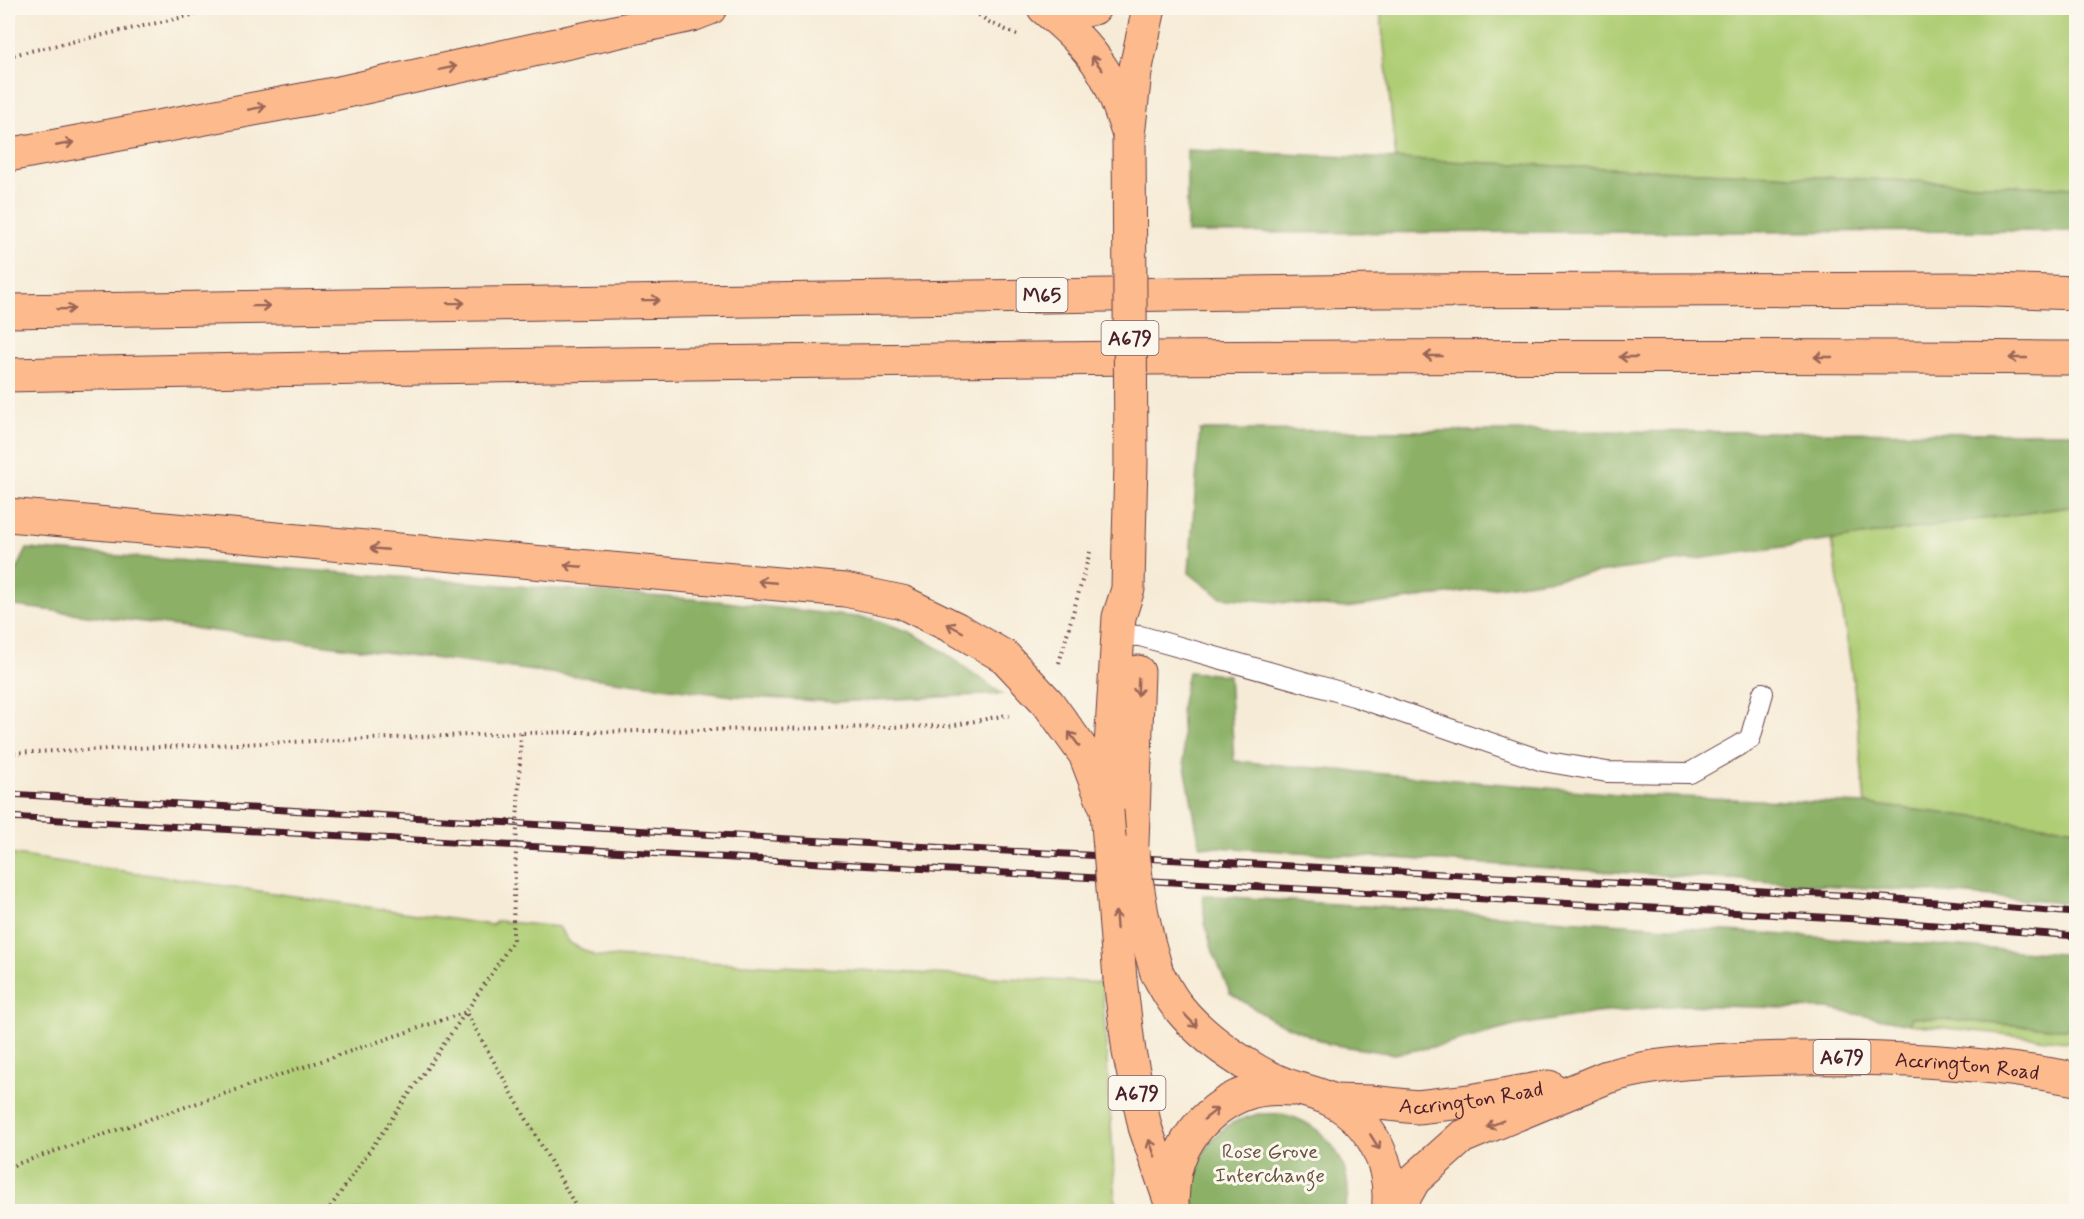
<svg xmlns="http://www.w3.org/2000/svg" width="2084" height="1219" font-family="Mynerve,sans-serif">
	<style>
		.green { fill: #afcd74; stroke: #7c7650; stroke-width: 1.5 }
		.forest { fill: #8bb066; stroke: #6a6848; stroke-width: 1.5 }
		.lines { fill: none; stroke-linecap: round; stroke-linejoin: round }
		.service-casing { stroke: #643e45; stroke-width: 22 }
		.trunk-casing { stroke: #643e45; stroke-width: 35 }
		.motorway-casing { stroke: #643e45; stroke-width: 35 }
		.path { stroke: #643e45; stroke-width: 4; stroke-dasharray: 1.5 4.5; stroke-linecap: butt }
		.service { stroke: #fff; stroke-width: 20 }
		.trunk { stroke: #fcba8d; stroke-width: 33 }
		.motorway { stroke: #fcba8d; stroke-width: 33 }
		.rail-casing { stroke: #4a1f2b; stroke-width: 7 }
		.rail { stroke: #fbf7ec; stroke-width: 4.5; stroke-dasharray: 14; stroke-linecap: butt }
		.trunk-bridge-casing { stroke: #643e45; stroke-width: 35; stroke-linecap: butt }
		.path-bridge { stroke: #643e45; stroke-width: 4; stroke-dasharray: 1.5 4.5; stroke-linecap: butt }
		.trunk-bridge { stroke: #fcba8d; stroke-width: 33 }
		.oneway { stroke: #9a6557 }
		.labels { text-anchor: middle; stroke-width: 6; stroke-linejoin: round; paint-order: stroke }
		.shield { fill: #fbf7ec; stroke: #7f6065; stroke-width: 1.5 }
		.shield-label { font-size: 20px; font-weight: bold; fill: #4a1f2b }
		.street-label { font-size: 21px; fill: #4a1f2b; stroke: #fbf7ec }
		.park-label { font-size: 21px; fill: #685341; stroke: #fbf7ec }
	</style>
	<rect width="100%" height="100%" fill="#fbf7ec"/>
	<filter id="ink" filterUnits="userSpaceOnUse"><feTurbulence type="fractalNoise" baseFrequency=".0167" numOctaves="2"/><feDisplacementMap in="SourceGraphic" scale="12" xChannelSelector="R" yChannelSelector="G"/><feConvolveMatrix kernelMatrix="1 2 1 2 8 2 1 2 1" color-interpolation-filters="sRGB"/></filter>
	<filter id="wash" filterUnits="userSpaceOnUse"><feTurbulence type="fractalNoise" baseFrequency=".008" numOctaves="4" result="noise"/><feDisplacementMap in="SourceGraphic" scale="24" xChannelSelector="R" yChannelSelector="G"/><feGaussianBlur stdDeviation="1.35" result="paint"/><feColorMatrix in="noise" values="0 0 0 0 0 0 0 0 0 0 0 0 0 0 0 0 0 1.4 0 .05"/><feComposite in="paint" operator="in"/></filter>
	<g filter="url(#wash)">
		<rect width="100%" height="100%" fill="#f6ebd6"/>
		<g class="green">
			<path d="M 1380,8 L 2076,8 L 2076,188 L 1396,159 Z"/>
			<path d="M 2076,506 L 2076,829 L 1865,804 L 1855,694 L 1832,540 Z"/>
			<path d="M 8,854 L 491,925 L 498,921 L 559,927 L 570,943 L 595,956 L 1102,983 L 1115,1188 L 1115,1211 L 8,1211 Z"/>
			<path d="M 1912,1017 L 2076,1030 L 2076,1042 L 1910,1024 Z"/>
		</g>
		<g class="forest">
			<path d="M 1187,150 L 2076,188 L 2076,231 L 1187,233 Z"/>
			<path d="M 1200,430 L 2076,433 L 2076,506 L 1346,608 L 1220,597 L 1189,573 Z"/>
			<path d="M 27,549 L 717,601 L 873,619 L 910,632 L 938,648 L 1002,694 L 835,702 L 734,696 L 8,605 L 8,588 Z"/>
			<path d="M 1188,672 L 1229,675 L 1234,761 L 1629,795 L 1865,804 L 2076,829 L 2076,904 L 1934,892 L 1200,846 L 1184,761 L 1181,708 Z"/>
			<path d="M 1203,895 L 2076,955 L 2076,1030 L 1912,1017 L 1910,1024 L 1828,1009 L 1683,1005 L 1595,1013 L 1514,1026 L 1443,1045 L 1394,1054 L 1329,1044 L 1271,1019 L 1230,993 L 1212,949 L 1205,923 Z"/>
			<path d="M 1258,1114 C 1267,1114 1278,1113 1286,1115 C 1321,1124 1345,1153 1348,1188 C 1348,1196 1346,1204 1345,1211 L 1195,1211 C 1185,1178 1203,1141 1232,1123 C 1239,1119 1250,1117 1258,1114 Z"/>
		</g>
	</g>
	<g filter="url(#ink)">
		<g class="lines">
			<defs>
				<path id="service" d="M 1118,635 L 1140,636 L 1354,696 L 1543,761 L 1607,772 L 1690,773 L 1750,739 L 1763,693"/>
				<g id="trunk">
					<path d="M 1044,8 C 1066,26 1087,45 1102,69 C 1115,89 1121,113 1129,135"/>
					<path d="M 1049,8 L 1080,11 L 1094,8"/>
					<path d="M 1129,127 L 1135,72 L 1149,8"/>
					<path d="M 1005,657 L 1048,703 L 1085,754 L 1103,801"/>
					<path d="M 1107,811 L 1119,617 L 1128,589 L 1129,541"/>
					<path d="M 1132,844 L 1138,672"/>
					<path d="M 1157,973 C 1164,985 1170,998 1179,1008 C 1200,1034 1228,1054 1257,1071 C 1269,1078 1285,1085 1299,1089 C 1310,1092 1322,1095 1333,1101 C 1373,1123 1394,1167 1388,1212"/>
					<path d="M 1120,979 L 1129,1052 L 1145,1127 L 1174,1212"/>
					<path id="s1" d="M 1334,1101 L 1370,1102 L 1417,1107 L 1470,1101 L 1549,1087"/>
					<path d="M 1172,1201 C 1173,1191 1173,1179 1176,1168 C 1186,1129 1225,1093 1266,1089 C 1275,1088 1285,1089 1294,1089"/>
					<path id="s2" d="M 1396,1212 L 1414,1180 L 1462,1137 L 1607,1077 C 1654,1063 1706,1061 1755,1059 C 1863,1055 1970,1060 2076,1079"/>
				</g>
				<g id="motorway">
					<path d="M 8,155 L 334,94 L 692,15 L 710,8"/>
					<path d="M 8,311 L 1379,291 L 1967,289 L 2076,293"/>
					<path d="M 8,375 C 697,360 1387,353 2076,358"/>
					<path d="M 8,515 L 845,590 L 902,602 L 957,629 L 1005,657"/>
				</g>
			</defs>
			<use href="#service" class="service-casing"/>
			<use href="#trunk" class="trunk-casing"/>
			<use href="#motorway" class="motorway-casing"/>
			<g class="path">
				<path d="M 969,8 L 989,22 L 1019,36"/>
				<path d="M 8,56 L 224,8"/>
				<path d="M 1059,663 L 1090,552"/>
				<path d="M 8,753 L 521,733 L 949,726 L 1007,715 L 1009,716"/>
				<path d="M 8,1167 L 466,1012 L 513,941 L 513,921"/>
				<path d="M 327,1212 L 466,1012 L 579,1212"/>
			</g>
			<use href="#service" class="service"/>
			<use href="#trunk" class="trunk"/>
			<use href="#motorway" class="motorway"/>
			<defs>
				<g id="rail">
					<path d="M 8,794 L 876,844 L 1858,896 L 2076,913"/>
					<path d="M 8,817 L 875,866 L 1857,919 L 2076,936"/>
				</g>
			</defs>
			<use href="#rail" class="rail-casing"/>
			<use href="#rail" class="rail"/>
			<defs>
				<g id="trunk-bridge">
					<path d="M 1129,135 L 1131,463 L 1129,541"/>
					<path d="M 1107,811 L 1120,979"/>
					<path d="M 1133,852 C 1137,896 1144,931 1157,973"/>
				</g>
			</defs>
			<use href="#trunk-bridge" class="trunk-bridge-casing"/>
			<path class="path-bridge" d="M 513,921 L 521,733"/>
			<use href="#trunk-bridge" class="trunk-bridge"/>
		</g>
		<defs><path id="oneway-shaft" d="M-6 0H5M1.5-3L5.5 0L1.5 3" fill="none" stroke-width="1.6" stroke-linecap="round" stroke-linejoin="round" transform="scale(1.5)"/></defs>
		<g class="oneway">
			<use href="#oneway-shaft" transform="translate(1097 63) rotate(-127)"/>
			<use href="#oneway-shaft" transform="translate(448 68) rotate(-12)"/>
			<use href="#oneway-shaft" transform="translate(257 108) rotate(-11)"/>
			<use href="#oneway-shaft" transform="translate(65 144) rotate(-11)"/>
			<use href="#oneway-shaft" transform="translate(651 300) rotate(-1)"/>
			<use href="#oneway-shaft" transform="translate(456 303) rotate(-1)"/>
			<use href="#oneway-shaft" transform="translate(261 306) rotate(-1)"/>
			<use href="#oneway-shaft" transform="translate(66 309) rotate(-1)"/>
			<use href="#oneway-shaft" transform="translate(1433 356) rotate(-180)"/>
			<use href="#oneway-shaft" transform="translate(1628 357) rotate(-180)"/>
			<use href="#oneway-shaft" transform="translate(1823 357) rotate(-180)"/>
			<use href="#oneway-shaft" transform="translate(2018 358) rotate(-180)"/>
			<use href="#oneway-shaft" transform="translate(379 549) rotate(-175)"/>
			<use href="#oneway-shaft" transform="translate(573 566) rotate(-175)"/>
			<use href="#oneway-shaft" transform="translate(767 582) rotate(-175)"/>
			<use href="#oneway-shaft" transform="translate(955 628) rotate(-152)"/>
			<use href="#oneway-shaft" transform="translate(1138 687) rotate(92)"/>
			<use href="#oneway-shaft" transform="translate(1074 739) rotate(-126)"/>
			<use href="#oneway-shaft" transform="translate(1116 920) rotate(-94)"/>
			<use href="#oneway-shaft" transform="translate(1191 1021) rotate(46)"/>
			<use href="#oneway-shaft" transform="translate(1211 1114) rotate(-38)"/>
			<use href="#oneway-shaft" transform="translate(1495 1124) rotate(157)"/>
			<use href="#oneway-shaft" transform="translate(1375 1142) rotate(58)"/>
			<use href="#oneway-shaft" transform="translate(1152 1148) rotate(-110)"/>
		</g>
	</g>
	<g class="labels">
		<g class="shield">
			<rect x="1016.5" y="278" width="51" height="34" rx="4.5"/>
			<rect x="1101.5" y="321" width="57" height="34" rx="4.5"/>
			<rect x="1813.5" y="1040" width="57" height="34" rx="4.5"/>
			<rect x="1108.5" y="1076" width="57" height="34" rx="4.5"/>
		</g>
		<g class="shield-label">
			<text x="1042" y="302">M65</text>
			<text x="1130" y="345">A679</text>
			<text x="1842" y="1064">A679</text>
			<text x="1137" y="1100">A679</text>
		</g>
		<g class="street-label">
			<text dy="7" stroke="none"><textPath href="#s2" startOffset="620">Accrington Road</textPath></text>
			<text dy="7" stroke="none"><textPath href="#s1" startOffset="138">Accrington Road</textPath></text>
		</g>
		<g class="park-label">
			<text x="1270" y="1158">Rose Grove<tspan x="1270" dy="24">Interchange</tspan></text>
		</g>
	</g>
	<rect width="2084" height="1219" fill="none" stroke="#fbf7ec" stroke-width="30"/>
</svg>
